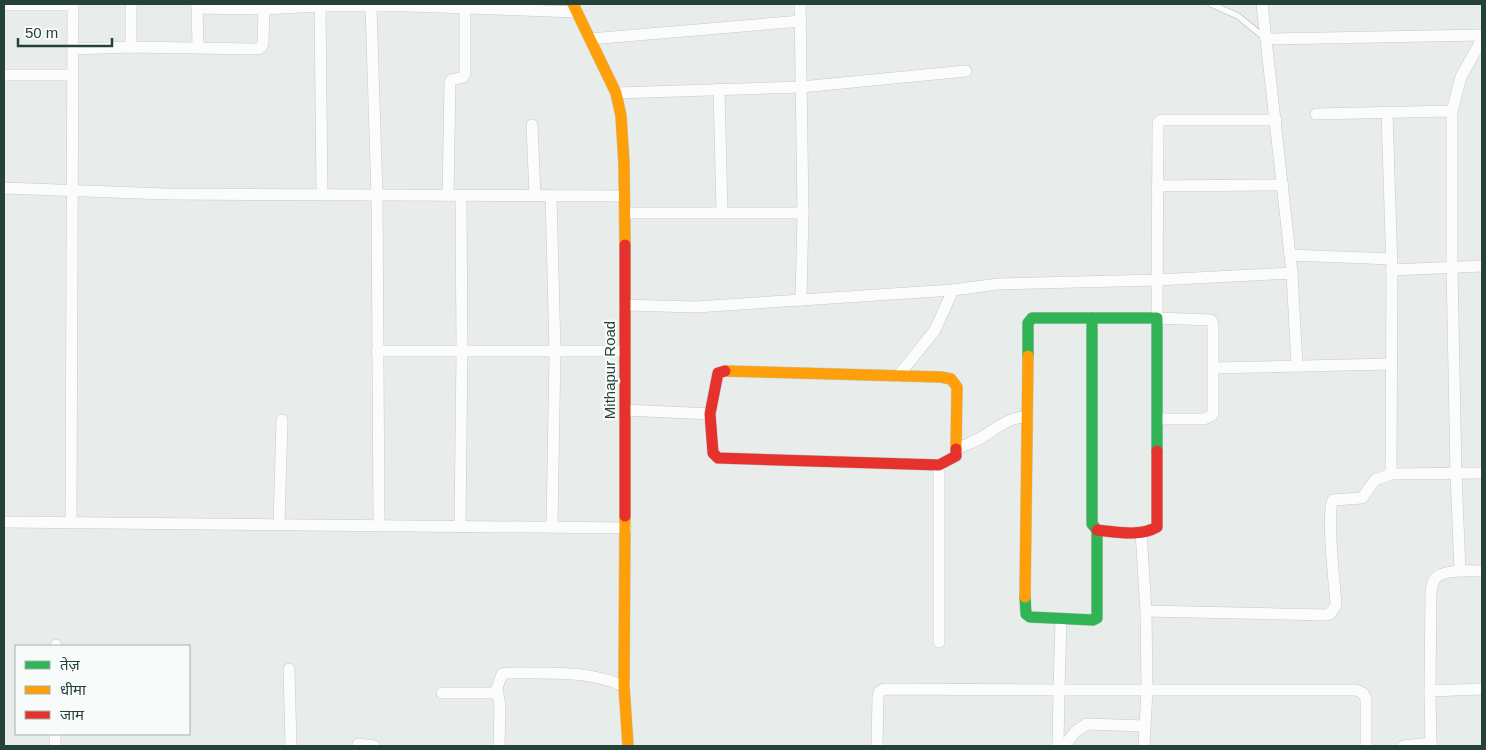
<svg xmlns="http://www.w3.org/2000/svg" width="1486" height="750" font-family="Helvetica,'Noto Sans Devanagari',sans-serif">
	<style>
		.lines { fill: none; stroke-linecap: round; stroke-linejoin: round }
		.lane-casing { stroke: #c5cac8; stroke-width: 7 }
		.street-casing { stroke: #c5cac8; stroke-width: 12 }
		.fast-casing { stroke: #c3cbc8; stroke-width: 12 }
		.slow-casing { stroke: #c3cbc8; stroke-width: 12 }
		.jam-casing { stroke: #c3cbc8; stroke-width: 12 }
		.lane { stroke: #fcfcfc; stroke-width: 5.5 }
		.street { stroke: #fcfcfc; stroke-width: 11 }
		.fast { stroke: #30b455; stroke-width: 11 }
		.slow { stroke: #ff9f0a; stroke-width: 11 }
		.jam { stroke: #e5322d; stroke-width: 11 }
		.labels { text-anchor: middle; stroke-width: 4.5; stroke-linejoin: round; paint-order: stroke }
		.street-label { font-size: 15px; fill: #24423a; stroke: #f7fbf9 }
	</style>
	<rect width="100%" height="100%" fill="#e8edeb"/>
	<g class="lines">
		<defs>
			<path id="lane" d="M 1211,4 L 1238,16 L 1266,39"/>
			<g id="street">
				<path d="M 131,4 L 131,47"/>
				<path d="M 197,4 L 198,47"/>
				<path d="M 800,4 L 803,213 L 801,300 L 953,290"/>
				<path d="M 1262,4 L 1292,273 L 1297,366"/>
				<path d="M 4,5 L 73,5"/>
				<path d="M 320,6 L 322,195"/>
				<path d="M 371,6 L 377,196 L 379,525"/>
				<path d="M 197,8 L 264,9 L 320,6 L 410,6 L 577,12"/>
				<path d="M 590,39 L 801,21"/>
				<path d="M 1266,39 L 1482,35"/>
				<path d="M 73,49 L 131,47 L 258,49 L 262,46 L 263,43 L 264,9"/>
				<path d="M 4,75 L 73,75"/>
				<path d="M 719,89 L 722,212"/>
				<path d="M 616,93 L 801,87 L 966,71"/>
				<path d="M 1387,112 L 1392,270 L 1391,474"/>
				<path d="M 1316,114 L 1452,111"/>
				<path d="M 532,125 L 535,196"/>
				<path d="M 1157,186 L 1283,185"/>
				<path d="M 4,188 L 166,194 L 624,196"/>
				<path d="M 448,196 L 450,82 L 451,80 L 463,77 L 465,74 L 465,8"/>
				<path d="M 551,196 L 555,351 L 552,527"/>
				<path d="M 624,213 L 803,213"/>
				<path d="M 1290,255 L 1392,259"/>
				<path d="M 1392,270 L 1482,266"/>
				<path d="M 625,305 L 696,307 L 801,300"/>
				<path d="M 377,351 L 625,351"/>
				<path d="M 1214,368 L 1391,364"/>
				<path d="M 898,376 L 935,330 L 953,290 L 998,284 L 1157,280 L 1292,273"/>
				<path d="M 626,410 L 710,414"/>
				<path d="M 1158,419 L 1204,419 L 1211,416 L 1213,414 L 1213,324 L 1211,320 L 1157,318 L 1158,123 L 1161,120 L 1276,120"/>
				<path d="M 957,449 C 965,445 974,442 982,437 C 997,428 1010,416 1028,417"/>
				<path d="M 4,522 L 626,528"/>
				<path d="M 71,523 L 73,4"/>
				<path d="M 279,525 L 282,420"/>
				<path d="M 460,526 L 462,351 L 461,196"/>
				<path d="M 1141,532 L 1146,611 L 1147,690 L 1144,746"/>
				<path d="M 1460,571 L 1456,474 L 1452,268 L 1452,111 L 1461,77 L 1482,39"/>
				<path d="M 1146,611 L 1325,615 L 1330,614 L 1336,605 C 1335,587 1326,513 1333,500 L 1362,498 L 1375,480 L 1391,474 L 1482,473"/>
				<path d="M 1061,620 L 1059,690 L 1356,690 L 1363,693 L 1366,699 L 1366,746"/>
				<path d="M 939,642 L 939,465"/>
				<path d="M 56,645 L 56,646"/>
				<path d="M 289,669 L 291,746"/>
				<path d="M 1430,691 L 1431,591 C 1432,587 1432,582 1435,579 C 1441,569 1471,571 1482,571"/>
				<path d="M 442,693 L 498,693"/>
				<path d="M 55,734 L 55,746"/>
				<path d="M 358,744 L 374,746"/>
				<path d="M 499,746 L 500,706 L 497,688 L 502,674 C 512,672 523,673 533,673 C 567,673 593,673 624,686"/>
				<path d="M 877,746 L 878,696 L 879,692 L 884,689 L 1059,690 L 1058,746"/>
				<path d="M 1064,746 L 1076,731 L 1087,724 L 1144,726"/>
				<path d="M 1403,746 L 1431,743"/>
				<path d="M 1431,746 L 1430,691 L 1482,689"/>
			</g>
			<g id="fast">
				<path d="M 1028,356 L 1028,323 L 1032,318 L 1157,318 L 1157,451"/>
				<path d="M 1025,597 L 1026,614 L 1030,617 L 1093,620 L 1097,618 L 1097,530 L 1092,524 L 1092,318"/>
			</g>
			<g id="slow">
				<path d="M 573,4 L 616,93 L 621,116 L 624,163 L 625,245"/>
				<path d="M 725,371 L 941,377 L 951,379 L 957,387 L 956,449"/>
				<path d="M 625,516 L 624,686 L 628,746"/>
				<path d="M 1025,597 L 1028,356"/>
			</g>
			<g id="jam">
				<path d="M 625,245 L 625,516"/>
				<path d="M 725,371 L 718,373 L 710,414 L 713,453 L 718,458 L 939,465 L 956,456 L 956,449"/>
				<path d="M 1097,530 C 1116,532 1140,537 1157,527 L 1157,451"/>
			</g>
		</defs>
		<use href="#lane" class="lane-casing"/>
		<use href="#street" class="street-casing"/>
		<use href="#fast" class="fast-casing"/>
		<use href="#slow" class="slow-casing"/>
		<use href="#jam" class="jam-casing"/>
		<use href="#lane" class="lane"/>
		<use href="#street" class="street"/>
		<use href="#fast" class="fast"/>
		<use href="#slow" class="slow"/>
		<use href="#jam" class="jam"/>
	</g>
	<g class="labels">
		<g class="street-label">
			<text transform="translate(610 370) rotate(-90)" y="5">Mithapur Road</text>
		</g>
	</g>
	<rect width="1486" height="750" fill="none" stroke="#24423a" stroke-width="10"/>
	<rect x="15" y="645" width="175" height="90" fill="#f7fbf9" stroke="#a3b1ad"/>
	<rect x="25" y="661" width="25" height="8" fill="#30b455" stroke="#a3b1ad"/>
	<text x="60" y="670" font-size="15" fill="#24423a">तेज़</text>
	<rect x="25" y="686" width="25" height="8" fill="#ff9f0a" stroke="#a3b1ad"/>
	<text x="60" y="695" font-size="15" fill="#24423a">धीमा</text>
	<rect x="25" y="711" width="25" height="8" fill="#e5322d" stroke="#a3b1ad"/>
	<text x="60" y="720" font-size="15" fill="#24423a">जाम</text>
	<path d="M18 38v8h94v-8" fill="none" stroke="#24423a" stroke-width="2.5"/>
	<text x="25" y="38" font-size="15" fill="#24423a" stroke="#f7fbf9" stroke-width="4" paint-order="stroke">50 m</text>
</svg>
